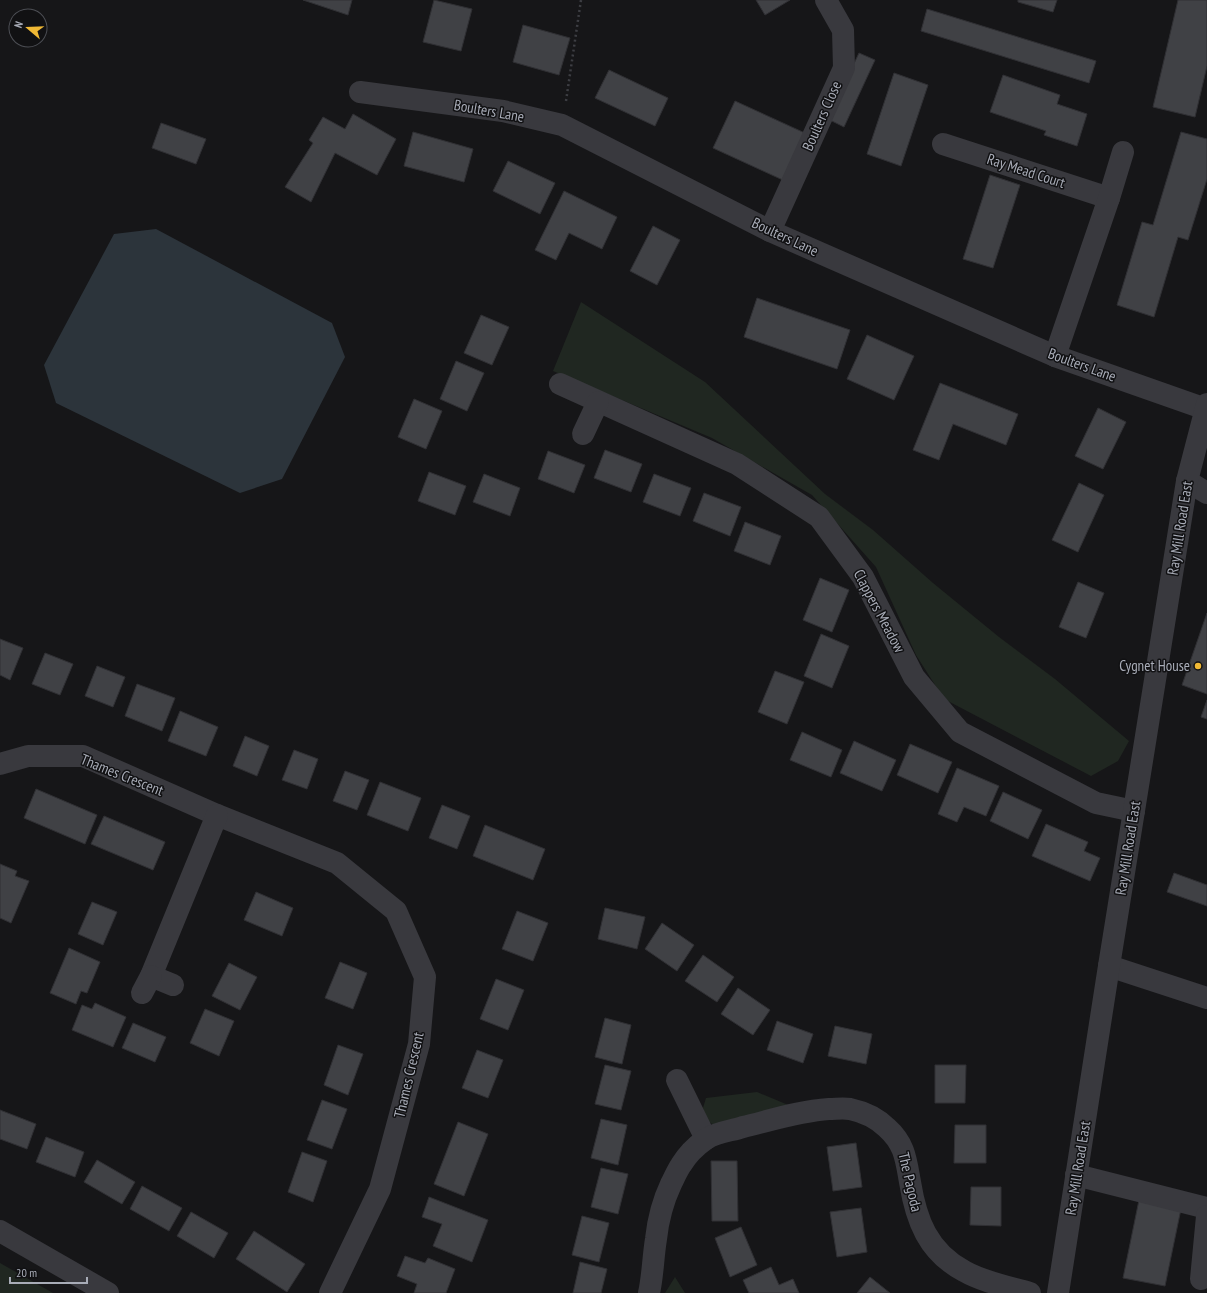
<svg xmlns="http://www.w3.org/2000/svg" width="1207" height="1293" font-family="'PT Sans Narrow',sans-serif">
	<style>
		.green { fill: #202721 }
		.water { fill: #2c343b }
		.building { fill: #404145; stroke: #303034 }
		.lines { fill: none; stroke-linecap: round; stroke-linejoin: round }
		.path { stroke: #3d3e43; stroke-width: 2.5; stroke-dasharray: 2 3; stroke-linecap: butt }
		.minor { stroke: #39393e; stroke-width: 22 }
		.poi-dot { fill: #f0b935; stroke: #111113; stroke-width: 1.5 }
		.labels { text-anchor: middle; stroke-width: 3; stroke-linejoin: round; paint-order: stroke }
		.street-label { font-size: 15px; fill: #a8acb7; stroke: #111113 }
		.poi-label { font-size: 15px; fill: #a8acb7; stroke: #111113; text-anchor: end }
	</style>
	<rect width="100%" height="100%" fill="#161618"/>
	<g class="green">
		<path d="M 581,302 L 705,382 L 825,494 L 873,530 L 933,583 L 999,637 L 1055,679 L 1129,741 L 1118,761 L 1091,776 L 944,699 L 916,655 L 876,567 L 812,495 L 712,438 L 553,371 Z"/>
		<path d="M 757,1092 L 793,1107 L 717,1128 L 707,1120 L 703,1108 L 706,1098 Z"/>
		<path d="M 0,1263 L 53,1293 L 0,1293 Z"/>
		<path d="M 675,1277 L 685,1293 L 665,1293 Z"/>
	</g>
	<path class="water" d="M 156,229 L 332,323 L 345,357 L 282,479 L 240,493 L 56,403 L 44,365 L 114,234 Z"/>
	<g class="building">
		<path d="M 303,0 L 352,0 L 348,15 Z"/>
		<path d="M 434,0 L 472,9 L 461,51 L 423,42 Z"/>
		<path d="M 756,0 L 790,0 L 765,15 Z"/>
		<path d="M 1018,0 L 1057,0 L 1053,12 L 1018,2 Z"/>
		<path d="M 1178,0 L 1207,0 L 1207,66 L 1195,117 L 1153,107 Z"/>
		<path d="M 927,9 L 1096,61 L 1089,83 L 921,31 Z"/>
		<path d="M 523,25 L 570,38 L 559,75 L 513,62 Z"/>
		<path d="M 859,53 L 875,60 L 844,127 L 828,119 Z"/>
		<path d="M 609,70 L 668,98 L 655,126 L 595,98 Z"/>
		<path d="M 894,73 L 928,85 L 901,166 L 867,154 Z"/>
		<path d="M 1003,75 L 1060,95 L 1057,104 L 1087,114 L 1077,146 L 1044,135 L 1046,131 L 990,112 Z"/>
		<path d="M 735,101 L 807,134 L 785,181 L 713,148 Z"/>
		<path d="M 353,114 L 396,139 L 377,175 L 335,153 L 311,202 L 285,187 L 313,143 L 309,140 L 323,117 L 345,129 Z"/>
		<path d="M 161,123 L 206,139 L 196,164 L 152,148 Z"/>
		<path d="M 413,132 L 473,149 L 464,182 L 404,166 Z"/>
		<path d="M 1181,132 L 1207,139 L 1207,179 L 1188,240 L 1178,237 L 1154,317 L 1117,305 L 1142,222 L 1153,225 Z"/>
		<path d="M 508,161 L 555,183 L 540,214 L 493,191 Z"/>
		<path d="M 990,175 L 1020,185 L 993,268 L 963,259 Z"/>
		<path d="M 564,191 L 617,217 L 602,249 L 569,233 L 556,260 L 535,250 Z"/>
		<path d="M 653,226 L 680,240 L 657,285 L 630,271 Z"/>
		<path d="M 757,298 L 850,330 L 837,369 L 744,337 Z"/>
		<path d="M 481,315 L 509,327 L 492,365 L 464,353 Z"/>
		<path d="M 867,335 L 914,356 L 894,400 L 847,379 Z"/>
		<path d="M 456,361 L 484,373 L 467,411 L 440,399 Z"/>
		<path d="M 940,383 L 1018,414 L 1006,445 L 953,424 L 939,460 L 913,450 Z"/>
		<path d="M 414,399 L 442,411 L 426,449 L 398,437 Z"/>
		<path d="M 1098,408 L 1126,422 L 1103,469 L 1075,456 Z"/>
		<path d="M 605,450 L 642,464 L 631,492 L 594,478 Z"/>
		<path d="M 548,451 L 585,465 L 574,493 L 538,479 Z"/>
		<path d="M 429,472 L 466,486 L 455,515 L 418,501 Z"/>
		<path d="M 484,474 L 520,488 L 510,516 L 473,502 Z"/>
		<path d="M 654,474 L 691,488 L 680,516 L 643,502 Z"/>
		<path d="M 1079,483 L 1104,495 L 1078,552 L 1052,540 Z"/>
		<path d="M 704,493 L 741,507 L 730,536 L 693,521 Z"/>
		<path d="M 745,522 L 781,536 L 770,565 L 734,551 Z"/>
		<path d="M 820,578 L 849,590 L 832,632 L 803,620 Z"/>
		<path d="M 1078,582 L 1104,593 L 1086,638 L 1059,627 Z"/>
		<path d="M 1207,613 L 1207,694 L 1182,685 Z"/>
		<path d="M 821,634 L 849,646 L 832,688 L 804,676 Z"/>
		<path d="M 0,639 L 23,648 L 10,680 L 0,675 Z"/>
		<path d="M 45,653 L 73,664 L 60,695 L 32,684 Z"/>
		<path d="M 97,666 L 125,677 L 113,707 L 85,696 Z"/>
		<path d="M 775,671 L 804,682 L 787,724 L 758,712 Z"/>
		<path d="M 137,684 L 175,698 L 162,731 L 125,716 Z"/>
		<path d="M 1207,700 L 1207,719 L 1201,717 Z"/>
		<path d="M 180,711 L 218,727 L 206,756 L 168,741 Z"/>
		<path d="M 802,732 L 842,750 L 831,777 L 790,760 Z"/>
		<path d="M 245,736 L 269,746 L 257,776 L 233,766 Z"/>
		<path d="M 854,741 L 896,760 L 882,791 L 840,773 Z"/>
		<path d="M 910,744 L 952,762 L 938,793 L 897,775 Z"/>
		<path d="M 294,750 L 318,759 L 307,789 L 282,780 Z"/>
		<path d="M 957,768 L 999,786 L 986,816 L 964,807 L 957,822 L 938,814 Z"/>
		<path d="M 345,771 L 369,780 L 357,810 L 333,801 Z"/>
		<path d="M 380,782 L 421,798 L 408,831 L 367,815 Z"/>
		<path d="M 36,789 L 97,815 L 85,844 L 24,818 Z"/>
		<path d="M 1003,792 L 1042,810 L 1028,839 L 990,821 Z"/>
		<path d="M 442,805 L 470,816 L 457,849 L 429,838 Z"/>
		<path d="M 104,816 L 165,842 L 153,870 L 91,844 Z"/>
		<path d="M 1046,824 L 1088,842 L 1084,851 L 1100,858 L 1090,881 L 1032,856 Z"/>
		<path d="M 485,825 L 545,849 L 533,880 L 473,856 Z"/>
		<path d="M 0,864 L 17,871 L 15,876 L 29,881 L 11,923 L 0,918 Z"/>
		<path d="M 1174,873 L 1207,885 L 1207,906 L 1167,892 Z"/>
		<path d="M 256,892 L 293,908 L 282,936 L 244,920 Z"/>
		<path d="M 92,902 L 117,912 L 103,945 L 78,934 Z"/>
		<path d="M 605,908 L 645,917 L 637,949 L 598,939 Z"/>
		<path d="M 517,911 L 548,923 L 533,961 L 502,949 Z"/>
		<path d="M 662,923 L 694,945 L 677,971 L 645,949 Z"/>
		<path d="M 69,948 L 100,962 L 87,993 L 81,991 L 76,1004 L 50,993 Z"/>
		<path d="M 703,955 L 734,977 L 717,1002 L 685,981 Z"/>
		<path d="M 340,962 L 367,973 L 353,1009 L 325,998 Z"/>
		<path d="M 229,963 L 257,977 L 240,1010 L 212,996 Z"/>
		<path d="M 496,979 L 524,990 L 508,1030 L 480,1019 Z"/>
		<path d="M 738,988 L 770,1010 L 753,1035 L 721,1014 Z"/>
		<path d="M 95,1003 L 126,1017 L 113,1047 L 72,1030 L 82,1005 L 92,1009 Z"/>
		<path d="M 205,1009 L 234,1021 L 219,1056 L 190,1043 Z"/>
		<path d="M 605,1018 L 631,1025 L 622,1064 L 595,1057 Z"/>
		<path d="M 777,1021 L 813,1034 L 803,1063 L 767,1050 Z"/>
		<path d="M 133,1023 L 166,1037 L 155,1062 L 122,1048 Z"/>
		<path d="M 835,1026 L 872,1034 L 866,1064 L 828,1056 Z"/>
		<path d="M 338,1045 L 363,1054 L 348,1095 L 324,1085 Z"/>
		<path d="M 477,1050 L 503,1060 L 488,1098 L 462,1088 Z"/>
		<path d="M 605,1065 L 631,1071 L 621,1110 L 595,1104 Z"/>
		<path d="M 935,1065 L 966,1065 L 965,1103 L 935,1103 Z"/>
		<path d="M 322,1100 L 347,1109 L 332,1149 L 307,1140 Z"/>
		<path d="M 0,1110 L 36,1124 L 27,1149 L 0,1139 Z"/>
		<path d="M 601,1119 L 627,1125 L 618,1165 L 591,1158 Z"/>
		<path d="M 458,1122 L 488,1134 L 464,1196 L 434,1184 Z"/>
		<path d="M 955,1125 L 986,1125 L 986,1163 L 954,1163 Z"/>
		<path d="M 46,1137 L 84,1152 L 75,1177 L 36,1162 Z"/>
		<path d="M 856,1143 L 862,1187 L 833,1191 L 827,1147 Z"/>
		<path d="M 302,1152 L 327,1161 L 313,1202 L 288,1192 Z"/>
		<path d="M 97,1160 L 135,1182 L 122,1204 L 84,1182 Z"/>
		<path d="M 711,1161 L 737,1161 L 738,1221 L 712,1221 Z"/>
		<path d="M 601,1168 L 628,1174 L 618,1214 L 591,1207 Z"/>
		<path d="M 142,1186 L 182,1208 L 169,1231 L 130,1209 Z"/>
		<path d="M 971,1187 L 1001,1187 L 1001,1226 L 970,1225 Z"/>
		<path d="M 429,1197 L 488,1220 L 472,1262 L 433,1246 L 442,1224 L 422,1217 Z"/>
		<path d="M 1139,1200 L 1181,1209 L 1165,1286 L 1123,1278 Z"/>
		<path d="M 861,1208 L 867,1252 L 837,1257 L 830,1212 Z"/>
		<path d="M 191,1212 L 228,1233 L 214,1258 L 177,1236 Z"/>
		<path d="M 582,1216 L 609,1223 L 599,1262 L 572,1255 Z"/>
		<path d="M 741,1227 L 757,1265 L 730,1277 L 715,1238 Z"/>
		<path d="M 254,1231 L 305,1264 L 287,1292 L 236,1259 Z"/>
		<path d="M 405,1256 L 425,1263 L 428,1258 L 455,1269 L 446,1293 L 414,1293 L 417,1284 L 397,1276 Z"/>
		<path d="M 580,1262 L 607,1269 L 601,1293 L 573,1293 Z"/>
		<path d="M 771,1267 L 779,1285 L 793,1279 L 799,1293 L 749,1293 L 743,1280 Z"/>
		<path d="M 870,1277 L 890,1293 L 857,1293 Z"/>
	</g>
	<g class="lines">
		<path class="path" d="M 566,101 L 581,0"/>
		<g class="minor">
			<path d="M 360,92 L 503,111 L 562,125 L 770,231 L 1055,356 L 1206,409"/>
			<path d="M 943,144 L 1109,198"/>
			<path d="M 770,231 L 844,68 L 843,30 L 826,0"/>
			<path d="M 1055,356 L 1109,198 L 1123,152"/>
			<path d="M 560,384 L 737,464 L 819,517 L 863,577 L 914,677 L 960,732 L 1096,803 L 1134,811"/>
			<path d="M 583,434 L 598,402"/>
			<path d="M 1187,481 L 1207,493"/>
			<path d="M 0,764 L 28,756 L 83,756 L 217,815 L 337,863 L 396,911 L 425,977 L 419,1044 L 380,1189 L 330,1293"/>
			<path d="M 1109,966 L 1207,998"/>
			<path d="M 173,985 L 151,976 L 217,815"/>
			<path d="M 142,993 L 151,976"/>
			<path d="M 677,1080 L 706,1139"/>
			<path d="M 1076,1175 L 1207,1208"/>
			<path d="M 0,1231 L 108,1293"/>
			<path d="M 1201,1279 L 1207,1216"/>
			<path d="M 649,1293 C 653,1275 653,1257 656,1239 C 658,1220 663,1201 671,1184 C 674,1178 677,1171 681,1165 C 687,1155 696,1146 706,1139 C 717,1132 731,1131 743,1127 C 772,1120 800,1111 829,1109 C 836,1109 843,1108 850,1109 C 864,1112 877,1118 887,1128 C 905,1144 906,1160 910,1182 C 916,1220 928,1252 964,1271 C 983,1282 1009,1287 1030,1293"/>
			<path d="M 1058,1293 L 1109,966 L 1187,481 L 1207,404"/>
		</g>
	</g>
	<circle class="poi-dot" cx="1198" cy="666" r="4"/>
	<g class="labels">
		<g class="street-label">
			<text transform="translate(489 111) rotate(10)" y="5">Boulters Lane</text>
			<text transform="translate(822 116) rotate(-66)" y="5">Boulters Close</text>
			<text transform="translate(1026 171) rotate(18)" y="5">Ray Mead Court</text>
			<text transform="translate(785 237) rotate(25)" y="5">Boulters Lane</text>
			<text transform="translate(1082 365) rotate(20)" y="5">Boulters Lane</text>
			<text transform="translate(1180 528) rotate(-81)" y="5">Ray Mill Road East</text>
			<text transform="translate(879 611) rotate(62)" y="5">Clappers Meadow</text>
			<text transform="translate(122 775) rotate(22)" y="5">Thames Crescent</text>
			<text transform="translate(1128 848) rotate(-81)" y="5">Ray Mill Road East</text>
			<text transform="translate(409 1075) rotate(-77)" y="5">Thames Crescent</text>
			<text transform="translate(1078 1168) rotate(-81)" y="5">Ray Mill Road East</text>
			<text transform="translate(910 1182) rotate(77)" y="5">The Pagoda</text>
		</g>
		<g class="poi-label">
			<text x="1190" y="671">Cygnet House</text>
		</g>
	</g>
	<g transform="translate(28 28) rotate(289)"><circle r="19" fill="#111113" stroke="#4d4f55"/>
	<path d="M0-3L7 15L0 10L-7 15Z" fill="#f0b935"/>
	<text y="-6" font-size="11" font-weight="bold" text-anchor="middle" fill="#a8acb7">N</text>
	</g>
	<path d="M10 1277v6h77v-6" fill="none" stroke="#a8acb7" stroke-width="2"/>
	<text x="16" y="1277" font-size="12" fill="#a8acb7" stroke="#111113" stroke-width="3" paint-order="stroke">20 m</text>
</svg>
